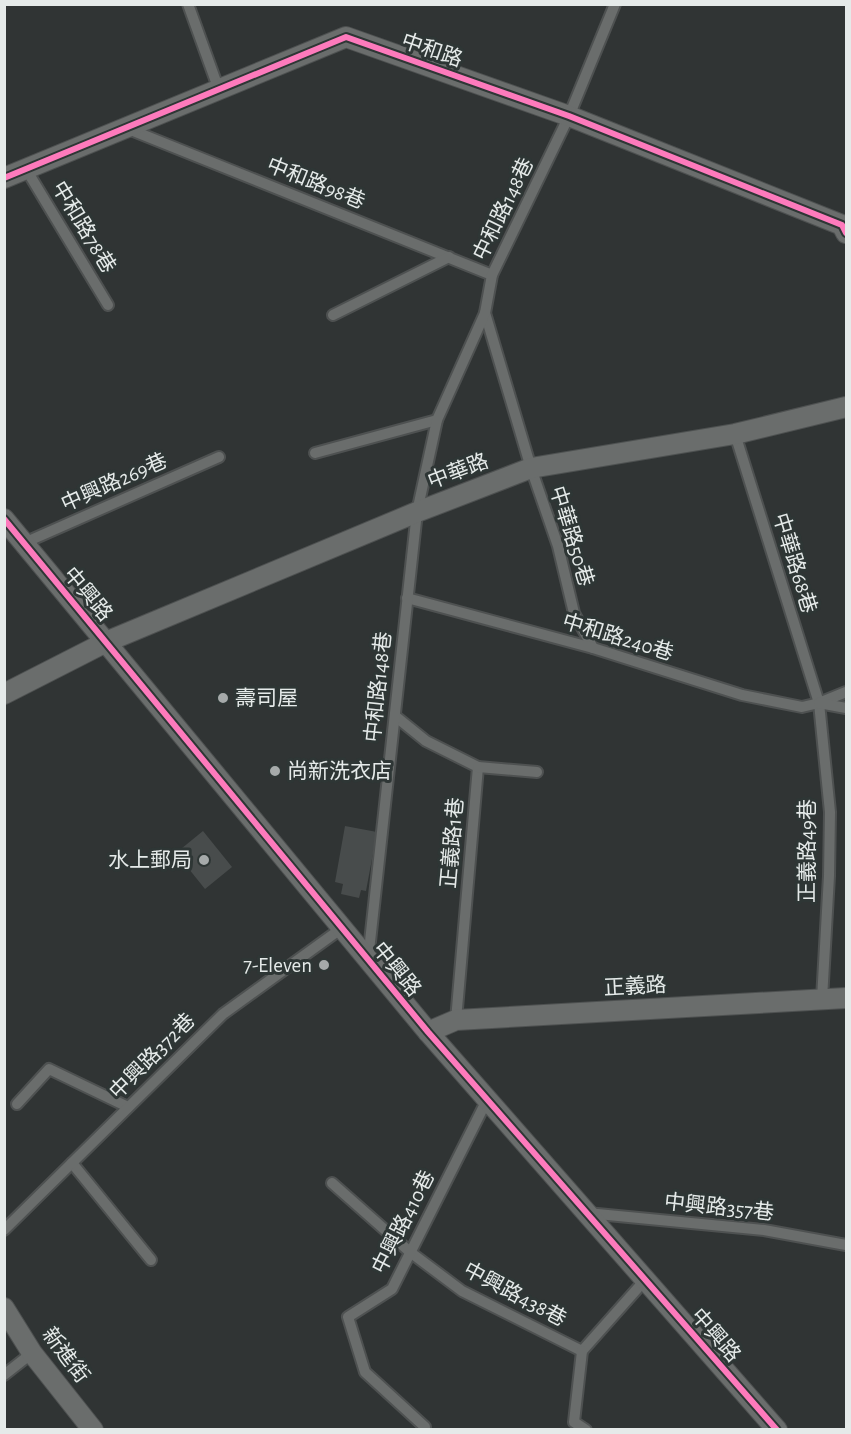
<svg xmlns="http://www.w3.org/2000/svg" width="851" height="1434" font-family="'Alegreya Sans','Noto Sans TC',sans-serif">
	<style>
		.building { fill: #484c4c }
		.lines { fill: none; stroke-linecap: round; stroke-linejoin: round }
		.service-casing { stroke: #4e5151; stroke-width: 14 }
		.minor-casing { stroke: #4e5151; stroke-width: 22 }
		.service { stroke: #6a6d6c; stroke-width: 10 }
		.minor { stroke: #6a6d6c; stroke-width: 20 }
		.cycleway-casing { stroke: #2e3635; stroke-width: 10 }
		.cycleway { stroke: #fd7abc; stroke-width: 6 }
		.poi-dot { fill: #a6aaaa; stroke: #2e3635; stroke-width: 2 }
		.labels { text-anchor: middle; stroke-width: 6; stroke-linejoin: round; paint-order: stroke }
		.street-label { font-size: 21px; fill: #e5eae9; stroke: #2e3635 }
		.poi-label { font-size: 21px; fill: #e5eae9; stroke: #2e3635; text-anchor: start }
	</style>
	<rect width="100%" height="100%" fill="#303434"/>
	<g class="building">
		<path d="M 345,826 L 377,832 L 366,891 L 361,890 L 359,898 L 341,894 L 343,884 L 335,882 Z"/>
		<path d="M 203,831 L 232,867 L 205,889 L 176,853 Z"/>
	</g>
	<g class="lines">
		<defs>
			<g id="service">
				<path d="M 188,4 L 219,90"/>
				<path d="M 126,128 L 492,275"/>
				<path d="M 26,169 L 108,305"/>
				<path d="M 485,313 L 531,468 L 558,546 L 574,613 L 593,648"/>
				<path d="M 333,315 L 449,257"/>
				<path d="M 735,434 L 819,703 L 830,812 L 829,876 L 822,999"/>
				<path d="M 315,453 L 437,420"/>
				<path d="M 24,543 L 219,457"/>
				<path d="M 407,598 L 593,648 L 742,695 L 802,707 L 819,703 L 846,692"/>
				<path d="M 819,703 L 846,708"/>
				<path d="M 395,716 L 426,741 L 478,767 L 456,1020"/>
				<path d="M 478,767 L 537,772"/>
				<path d="M 368,960 L 417,512 L 437,420 L 485,313 L 492,275 L 569,116 L 615,4"/>
				<path d="M 17,1104 L 49,1069 L 128,1107"/>
				<path d="M 72,1163 L 151,1260"/>
				<path d="M 332,1183 L 410,1252 L 462,1291 L 582,1351 L 645,1280"/>
				<path d="M 587,1213 L 764,1230 L 846,1245"/>
				<path d="M 4,1230 L 223,1014 L 342,928"/>
				<path d="M 582,1351 L 574,1422 L 586,1430"/>
				<path d="M 4,1375 L 32,1353"/>
				<path d="M 425,1427 L 365,1372 L 348,1317 L 392,1289 L 487,1100"/>
			</g>
			<g id="minor">
				<path d="M 4,178 L 346,37 L 569,116 L 842,225 L 846,233"/>
				<path d="M 4,519 L 428,1032 L 777,1430"/>
				<path d="M 4,694 L 106,642 L 417,512 L 531,468 L 735,434 L 846,407"/>
				<path d="M 428,1032 L 456,1020 L 846,998"/>
				<path d="M 4,1308 L 32,1353 L 93,1430"/>
			</g>
		</defs>
		<use href="#service" class="service-casing"/>
		<use href="#minor" class="minor-casing"/>
		<use href="#service" class="service"/>
		<use href="#minor" class="minor"/>
		<defs>
			<g id="cycleway">
				<path d="M 4,178 L 346,37 L 569,116 L 842,225 L 846,233"/>
				<path d="M 4,519 L 428,1032 L 777,1430"/>
			</g>
		</defs>
		<use href="#cycleway" class="cycleway-casing"/>
		<use href="#cycleway" class="cycleway"/>
	</g>
	<g class="poi-dot">
		<circle cx="223" cy="698" r="6"/>
		<circle cx="275" cy="771" r="6"/>
		<circle cx="204" cy="860" r="6"/>
		<circle cx="324" cy="965" r="6"/>
	</g>
	<g class="labels">
		<g class="street-label">
			<text transform="translate(432 50) rotate(19)" y="7">中和路</text>
			<text transform="translate(316 183) rotate(22)" y="7">中和路98巷</text>
			<text transform="translate(503 209) rotate(-64)" y="7">中和路148巷</text>
			<text transform="translate(84 227) rotate(59)" y="7">中和路78巷</text>
			<text transform="translate(458 471) rotate(-21)" y="7">中華路</text>
			<text transform="translate(114 482) rotate(-24)" y="7">中興路269巷</text>
			<text transform="translate(572 536) rotate(73)" y="7">中華路50巷</text>
			<text transform="translate(795 563) rotate(73)" y="7">中華路68巷</text>
			<text transform="translate(88 594) rotate(50)" y="7">中興路</text>
			<text transform="translate(618 637) rotate(17)" y="7">中和路240巷</text>
			<text transform="translate(378 687) rotate(-84)" y="7">中和路148巷</text>
			<text transform="translate(452 843) rotate(-85)" y="7">正義路1巷</text>
			<text transform="translate(807 851) rotate(-90)" y="7">正義路49巷</text>
			<text transform="translate(397 969) rotate(51)" y="7">中興路</text>
			<text transform="translate(635 986) rotate(-3)" y="7">正義路</text>
			<text transform="translate(152 1056) rotate(-45)" y="7">中興路372巷</text>
			<text transform="translate(719 1207) rotate(6)" y="7">中興路357巷</text>
			<text transform="translate(403 1222) rotate(-63)" y="7">中興路410巷</text>
			<text transform="translate(515 1294) rotate(28)" y="7">中興路438巷</text>
			<text transform="translate(716 1335) rotate(49)" y="7">中興路</text>
			<text transform="translate(66 1355) rotate(53)" y="7">新進街</text>
		</g>
		<g class="poi-label">
			<text x="235" y="705">壽司屋</text>
			<text x="287" y="778">尚新洗衣店</text>
			<text x="192" y="867" text-anchor="end">水上郵局</text>
			<text x="312" y="972" text-anchor="end">7-Eleven</text>
		</g>
	</g>
	<rect width="851" height="1434" fill="none" stroke="#e5eae9" stroke-width="12"/>
</svg>
